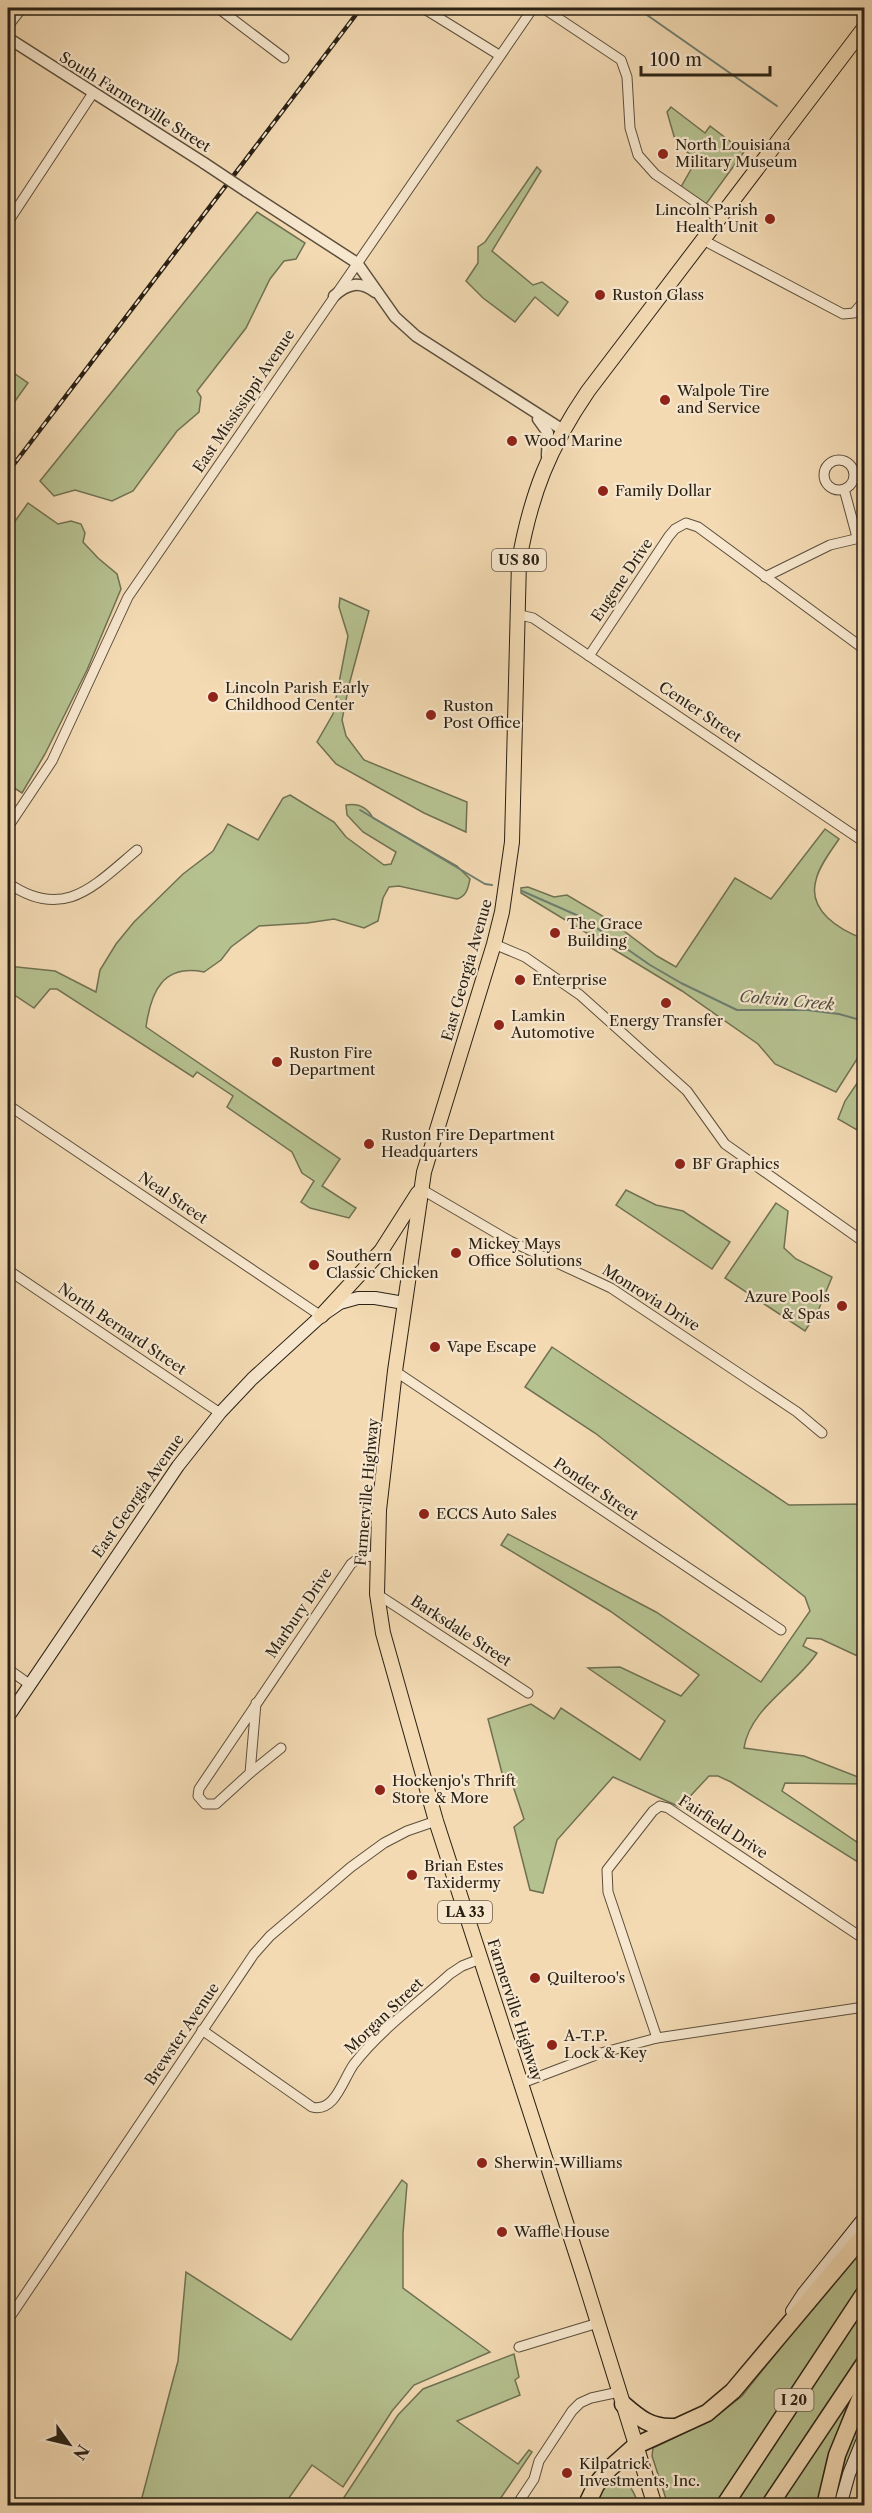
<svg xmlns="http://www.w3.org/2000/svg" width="872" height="2513" font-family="'Libre Caslon Text',serif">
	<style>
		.green { fill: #b6c190; stroke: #707152; stroke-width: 1.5 }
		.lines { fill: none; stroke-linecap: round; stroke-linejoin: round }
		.stream { stroke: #6e7d70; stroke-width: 2 }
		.minor-casing { stroke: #5c4f3c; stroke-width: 11 }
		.tertiary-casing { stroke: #5c4f3c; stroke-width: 13 }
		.secondary-casing { stroke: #2a2115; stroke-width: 14 }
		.primary-casing { stroke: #2a2115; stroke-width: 16 }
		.motorway-casing { stroke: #2a2115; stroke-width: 19 }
		.minor { stroke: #f7e7ce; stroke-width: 9 }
		.tertiary { stroke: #f7e7ce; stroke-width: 10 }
		.secondary { stroke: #f7e7ce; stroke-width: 12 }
		.primary { stroke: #f3dab3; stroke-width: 14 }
		.motorway { stroke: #f3dab3; stroke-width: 16 }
		.rail-casing { stroke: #2a2115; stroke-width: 4.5 }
		.rail { stroke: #f7e7ce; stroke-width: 2; stroke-dasharray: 7; stroke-linecap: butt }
		.tertiary-bridge-casing { stroke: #5c4f3c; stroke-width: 13; stroke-linecap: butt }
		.tertiary-bridge { stroke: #f7e7ce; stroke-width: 10 }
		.poi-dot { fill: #8f2418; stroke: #f7e7ce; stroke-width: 2 }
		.labels { text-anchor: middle; stroke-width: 4.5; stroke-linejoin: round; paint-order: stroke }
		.shield { fill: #f7e7ce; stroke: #685c4c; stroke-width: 1.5 }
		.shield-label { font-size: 14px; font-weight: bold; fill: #2a2115 }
		.street-label { font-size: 15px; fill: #2a2115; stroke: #f7e7ce }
		.poi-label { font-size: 15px; fill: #2a2115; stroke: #f7e7ce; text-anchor: start }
		.water-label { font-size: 16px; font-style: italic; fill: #4c4f43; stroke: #f7e7ce }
	</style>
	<rect width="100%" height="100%" fill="#f3dab3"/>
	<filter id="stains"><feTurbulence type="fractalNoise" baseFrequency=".00333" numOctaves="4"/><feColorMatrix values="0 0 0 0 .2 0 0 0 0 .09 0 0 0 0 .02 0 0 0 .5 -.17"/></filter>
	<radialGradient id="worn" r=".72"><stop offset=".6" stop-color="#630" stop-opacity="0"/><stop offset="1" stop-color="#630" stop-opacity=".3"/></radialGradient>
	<g class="green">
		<path d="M 671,107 L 705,133 L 710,126 L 744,152 L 706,204 L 681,187 L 694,164 L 692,156 L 676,143 L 667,112 Z"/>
		<path d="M 537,167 L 541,171 L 492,251 L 533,285 L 542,282 L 568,302 L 558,316 L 535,297 L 515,322 L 483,298 L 466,281 L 478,263 L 478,247 L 485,242 Z"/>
		<path d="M 257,212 L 305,243 L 296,259 L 284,261 L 270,279 L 246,328 L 197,391 L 201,397 L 199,412 L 177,431 L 133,491 L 112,501 L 75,490 L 54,496 L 40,481 Z"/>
		<path d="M 8,369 L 28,383 L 8,411 Z"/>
		<path d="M 28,503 L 58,524 L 71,521 L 81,524 L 85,533 L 83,542 L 98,558 L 117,574 L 121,589 L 87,670 L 45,754 L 22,793 L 8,784 L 8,531 Z"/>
		<path d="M 340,598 L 369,611 L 349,685 L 342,720 L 346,736 L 364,760 L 467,802 L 466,832 L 424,813 L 336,764 L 317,742 L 333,714 L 348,636 L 339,607 Z"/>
		<path d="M 290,795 L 334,822 L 346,837 L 384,865 L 391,864 L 396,852 L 363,832 L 347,815 L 346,805 C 358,803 367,807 373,818 L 457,866 L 470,879 C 468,888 467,896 457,899 L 399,886 L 389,887 L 383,898 L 378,921 L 364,928 L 334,919 L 307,923 L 259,926 L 231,947 L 221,960 L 204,972 C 163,964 151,991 146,1027 L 340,1159 L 322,1186 L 356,1208 L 349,1218 L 310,1208 L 301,1202 L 314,1181 L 302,1173 L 292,1152 L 227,1107 L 233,1096 L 197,1072 L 193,1077 L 57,989 L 50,989 L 34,1008 L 13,994 L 11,984 L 8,982 L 8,966 L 55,971 L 96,992 L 100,970 L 116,944 L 134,922 L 183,874 L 213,851 L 228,824 L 258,840 L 283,798 Z"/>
		<path d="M 825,829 L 839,839 C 831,851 819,866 816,880 C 807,911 840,930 864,939 L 864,1048 L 836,1092 L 775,1064 L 758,1044 L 682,991 L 521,893 L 521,888 L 528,887 L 554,897 L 567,895 L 611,921 L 657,956 L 676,967 L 735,878 L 771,899 Z"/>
		<path d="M 864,1073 L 864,1134 L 838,1119 L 845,1101 Z"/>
		<path d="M 626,1190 L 656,1205 L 683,1211 L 730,1242 L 712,1269 L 616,1205 Z"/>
		<path d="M 776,1203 L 788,1211 L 784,1248 L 796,1259 L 832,1277 L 818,1311 L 805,1331 L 725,1278 Z"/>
		<path d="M 552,1347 L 789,1505 L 864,1504 L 864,1659 L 821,1639 L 807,1638 L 803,1646 L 817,1653 C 796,1685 750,1708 744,1748 L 804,1756 L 858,1777 L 864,1776 L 864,1784 L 785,1783 L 782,1791 L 864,1847 L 864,1866 L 731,1782 L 718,1776 L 709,1776 L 680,1807 L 613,1777 L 557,1840 L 543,1893 L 530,1890 L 514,1827 L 524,1819 L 512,1783 L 502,1773 L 488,1719 L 531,1704 L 554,1719 L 561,1708 L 640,1760 L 665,1721 L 588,1668 L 620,1667 L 681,1696 L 699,1675 L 610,1611 L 501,1545 L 508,1534 L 656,1612 L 761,1682 L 810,1611 L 805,1597 L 595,1433 L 525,1387 Z"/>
		<path d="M 402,2180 L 407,2184 L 403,2233 L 403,2288 L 490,2352 L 414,2385 L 392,2411 L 343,2487 L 312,2465 L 284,2505 L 140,2505 L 178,2361 L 186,2272 L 291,2340 Z"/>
		<path d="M 864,2243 L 864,2281 L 715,2505 L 668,2505 L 652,2456 L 653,2448 L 711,2420 L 742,2396 Z"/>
		<path d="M 864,2309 L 864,2348 L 759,2505 L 733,2506 Z"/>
		<path d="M 514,2354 L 519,2377 L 515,2380 L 520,2395 L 457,2421 L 518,2464 L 529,2450 L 532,2452 L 496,2505 L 339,2505 L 398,2415 L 423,2389 Z"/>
		<path d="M 864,2392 L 864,2424 L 843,2472 L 833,2505 L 837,2470 Z"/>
		<path d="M 845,2404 L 847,2406 L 835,2442 L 820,2505 L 777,2506 Z"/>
		<path d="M 610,2479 C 629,2478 633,2490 639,2505 L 591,2506 Z"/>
	</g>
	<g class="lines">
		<g class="stream">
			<path d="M 637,8 L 777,106"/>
			<path d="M 860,181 L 864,186"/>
			<path d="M 360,810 L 485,884 L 492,885"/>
			<path d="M 522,891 L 581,917 L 650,965 L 681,983 L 737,1010 L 807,1010 L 839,1014 L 864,1021"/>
		</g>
		<defs>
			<g id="minor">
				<path d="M 218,8 L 284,58"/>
				<path d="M 423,8 L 499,55"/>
				<path d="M 543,8 L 621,60 L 627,77 L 630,128 L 638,155 L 655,174 L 720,219"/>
				<path d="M 8,26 L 22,8"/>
				<path d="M 8,222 L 93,93"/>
				<path d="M 703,240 L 843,314 L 854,313 L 864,301"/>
				<circle cx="839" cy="475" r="15"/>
				<path d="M 844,489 L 857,537"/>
				<path d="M 765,577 L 830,545 L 864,537"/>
				<path d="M 516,614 L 533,618 L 864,842"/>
				<path d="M 589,656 L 669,536 L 675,529 L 686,523 L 698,527 L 864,649"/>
				<path d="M 8,827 L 52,761 L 128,597 L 533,8"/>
				<path d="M 8,883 C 64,922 95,885 137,850"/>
				<path d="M 494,944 L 525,957 L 580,995 L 687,1091 L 725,1144 L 864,1242"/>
				<path d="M 8,1105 L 321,1316"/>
				<path d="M 421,1189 L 510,1241 L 611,1288 L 797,1412 L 822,1433"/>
				<path d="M 8,1270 L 220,1413"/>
				<path d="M 395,1371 L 781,1630"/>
				<path d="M 377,1594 L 528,1693"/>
				<path d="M 8,1669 L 29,1684"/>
				<path d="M 256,1703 L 250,1773 L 216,1804 L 205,1804 L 198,1796 L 199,1789 L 351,1564 L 360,1557 L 376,1556"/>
				<path d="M 250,1773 L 281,1748"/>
				<path d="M 864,1939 L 668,1808 L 660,1806 L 653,1811 L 607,1870 L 608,1892 L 657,2038 L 864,2007"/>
				<path d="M 202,2030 L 312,2107 C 335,2113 343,2079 354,2064 C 380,2030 418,2003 450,1974 L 462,1966 L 480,1959"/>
				<path d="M 522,2083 L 601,2053 L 657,2038"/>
				<path d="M 8,2320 L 254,1954 L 270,1936 L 351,1867 L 384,1843 L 407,1831 L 436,1821"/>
				<path d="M 519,2347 L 598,2323"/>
				<path d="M 516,2506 L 534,2479 L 539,2461 L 572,2411 L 580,2403 L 591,2398 L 619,2392"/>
			</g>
			<g id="tertiary">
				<path d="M 8,38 L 204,163"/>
				<path d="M 246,191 L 357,263 L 395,317 L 416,336 L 563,430"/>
				<path d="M 334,296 C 348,283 360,281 375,292"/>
				<path d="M 538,419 L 548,433 L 547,456"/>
			</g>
			<g id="secondary">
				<path d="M 8,1717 L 178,1466 L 220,1413 L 252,1379 L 321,1316 L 340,1303 L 358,1298 L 375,1298 L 404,1303"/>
				<path d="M 792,2311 L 803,2294 L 864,2218"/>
				<path d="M 840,2506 L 849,2474 L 864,2437"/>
			</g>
			<g id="primary">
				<path d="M 321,1316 L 381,1251 L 418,1193"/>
				<path d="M 655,2506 L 583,2275 L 436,1821 L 383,1633 L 377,1594 L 379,1510 L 395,1371 L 424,1172 L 494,944 L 502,912 L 512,842 L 519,561 C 531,494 549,448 588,391 L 864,28"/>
			</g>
			<g id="motorway">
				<path d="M 623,2404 C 639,2418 651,2428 673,2427"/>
				<path d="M 586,2506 L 596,2485 L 608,2470 L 635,2446 L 707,2413 L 733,2391 L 864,2235"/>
				<path d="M 724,2506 L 864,2294"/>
				<path d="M 769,2506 L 864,2364"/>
				<path d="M 825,2506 L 837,2455 L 864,2389"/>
			</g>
		</defs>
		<use href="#minor" class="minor-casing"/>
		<use href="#tertiary" class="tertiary-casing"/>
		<use href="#secondary" class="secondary-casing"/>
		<use href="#primary" class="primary-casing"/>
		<use href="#motorway" class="motorway-casing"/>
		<use href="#minor" class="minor"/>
		<use href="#tertiary" class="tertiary"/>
		<use href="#secondary" class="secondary"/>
		<use href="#primary" class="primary"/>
		<use href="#motorway" class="motorway"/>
		<defs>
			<path id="rail" d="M 8,472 L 361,8"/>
		</defs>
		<use href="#rail" class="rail-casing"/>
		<use href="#rail" class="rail"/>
		<defs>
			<path id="tertiary-bridge" d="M 204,163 L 246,191"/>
		</defs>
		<use href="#tertiary-bridge" class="tertiary-bridge-casing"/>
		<use href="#tertiary-bridge" class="tertiary-bridge"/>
	</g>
	<g class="poi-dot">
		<circle cx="663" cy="154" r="6"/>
		<circle cx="770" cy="219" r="6"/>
		<circle cx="600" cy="295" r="6"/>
		<circle cx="665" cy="400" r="6"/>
		<circle cx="512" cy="441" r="6"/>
		<circle cx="603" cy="491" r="6"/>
		<circle cx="213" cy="697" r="6"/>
		<circle cx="431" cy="715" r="6"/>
		<circle cx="555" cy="933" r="6"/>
		<circle cx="520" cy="980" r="6"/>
		<circle cx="666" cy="1003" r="6"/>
		<circle cx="499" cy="1025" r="6"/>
		<circle cx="277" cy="1062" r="6"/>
		<circle cx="369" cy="1144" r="6"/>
		<circle cx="680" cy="1164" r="6"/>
		<circle cx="456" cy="1253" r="6"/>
		<circle cx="314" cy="1265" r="6"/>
		<circle cx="842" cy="1306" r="6"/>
		<circle cx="435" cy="1347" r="6"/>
		<circle cx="424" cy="1514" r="6"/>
		<circle cx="380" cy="1790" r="6"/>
		<circle cx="412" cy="1875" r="6"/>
		<circle cx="535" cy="1978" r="6"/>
		<circle cx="552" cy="2045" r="6"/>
		<circle cx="482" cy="2163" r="6"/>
		<circle cx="502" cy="2232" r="6"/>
		<circle cx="567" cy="2473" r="6"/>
	</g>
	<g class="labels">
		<g class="shield">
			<rect x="492" y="549" width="54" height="22" rx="4.5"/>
			<rect x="438" y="1901" width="54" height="22" rx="4.5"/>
			<rect x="774.5" y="2389" width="39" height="22" rx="4.5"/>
		</g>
		<g class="shield-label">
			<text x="519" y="565">US 80</text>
			<text x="465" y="1917">LA 33</text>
			<text x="794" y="2405">I 20</text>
		</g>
		<g class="street-label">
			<text transform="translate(135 102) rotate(32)" y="5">South Farmerville Street</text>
			<text transform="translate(244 401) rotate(-56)" y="5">East Mississippi Avenue</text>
			<text transform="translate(622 580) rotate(-56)" y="5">Eugene Drive</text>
			<text transform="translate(700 712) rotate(34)" y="5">Center Street</text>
			<text transform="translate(467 970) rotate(-74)" y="5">East Georgia Avenue</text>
			<text transform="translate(173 1198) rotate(34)" y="5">Neal Street</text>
			<text transform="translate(651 1298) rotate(32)" y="5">Monrovia Drive</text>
			<text transform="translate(122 1329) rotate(34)" y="5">North Bernard Street</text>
			<text transform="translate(596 1489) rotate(34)" y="5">Ponder Street</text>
			<text transform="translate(367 1492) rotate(-85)" y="5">Farmerville Highway</text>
			<text transform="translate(138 1496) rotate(-55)" y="5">East Georgia Avenue</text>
			<text transform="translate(299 1613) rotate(-56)" y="5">Marbury Drive</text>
			<text transform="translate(461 1631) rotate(33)" y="5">Barksdale Street</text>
			<text transform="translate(723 1827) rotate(33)" y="5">Fairfield Drive</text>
			<text transform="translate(515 2010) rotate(72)" y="5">Farmerville Highway</text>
			<text transform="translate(384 2016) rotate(-44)" y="5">Morgan Street</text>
			<text transform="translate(182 2034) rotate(-56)" y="5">Brewster Avenue</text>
		</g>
		<g class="poi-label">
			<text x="675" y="150">North Louisiana<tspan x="675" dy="17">Military Museum</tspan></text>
			<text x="758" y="215" text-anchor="end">Lincoln Parish<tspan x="758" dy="17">Health Unit</tspan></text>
			<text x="612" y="300">Ruston Glass</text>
			<text x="677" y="396">Walpole Tire<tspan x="677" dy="17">and Service</tspan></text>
			<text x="524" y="446">Wood Marine</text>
			<text x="615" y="496">Family Dollar</text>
			<text x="225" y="693">Lincoln Parish Early<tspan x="225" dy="17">Childhood Center</tspan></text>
			<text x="443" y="711">Ruston<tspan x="443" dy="17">Post Office</tspan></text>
			<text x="567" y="929">The Grace<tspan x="567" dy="17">Building</tspan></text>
			<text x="532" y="985">Enterprise</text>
			<text x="511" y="1021">Lamkin<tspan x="511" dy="17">Automotive</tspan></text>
			<text x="666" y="1026" text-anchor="middle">Energy Transfer</text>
			<text x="289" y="1058">Ruston Fire<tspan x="289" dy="17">Department</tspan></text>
			<text x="381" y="1140">Ruston Fire Department<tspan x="381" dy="17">Headquarters</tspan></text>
			<text x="692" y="1169">BF Graphics</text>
			<text x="468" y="1249">Mickey Mays<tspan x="468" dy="17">Office Solutions</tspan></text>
			<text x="326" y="1261">Southern<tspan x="326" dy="17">Classic Chicken</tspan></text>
			<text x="830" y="1302" text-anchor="end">Azure Pools<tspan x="830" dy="17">&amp; Spas</tspan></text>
			<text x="447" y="1352">Vape Escape</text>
			<text x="436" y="1519">ECCS Auto Sales</text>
			<text x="392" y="1786">Hockenjo's Thrift<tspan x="392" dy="17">Store &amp; More</tspan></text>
			<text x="424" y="1871">Brian Estes<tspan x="424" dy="17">Taxidermy</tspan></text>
			<text x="547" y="1983">Quilteroo's</text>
			<text x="564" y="2041">A-T.P.<tspan x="564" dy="17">Lock &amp; Key</tspan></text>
			<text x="494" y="2168">Sherwin-Williams</text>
			<text x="514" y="2237">Waffle House</text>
			<text x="579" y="2469">Kilpatrick<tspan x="579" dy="17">Investments, Inc.</tspan></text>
		</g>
		<g class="water-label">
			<text transform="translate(787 1000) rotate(5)" y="6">Colvin Creek</text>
		</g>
	</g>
	<rect width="872" height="2513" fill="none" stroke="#f3dab3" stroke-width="30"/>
	<rect x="9" y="9" width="854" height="2495" fill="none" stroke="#2a2115" stroke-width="3"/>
	<rect x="15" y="15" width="842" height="2483" fill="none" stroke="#2a2115" stroke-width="1.5"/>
	<g transform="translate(69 2444) rotate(124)" stroke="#f7e7ce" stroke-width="4.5" paint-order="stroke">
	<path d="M0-4.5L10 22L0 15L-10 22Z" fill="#2a2115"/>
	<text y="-9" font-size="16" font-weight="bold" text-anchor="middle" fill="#2a2115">N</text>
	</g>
	<path d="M641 66v9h129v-9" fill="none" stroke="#2a2115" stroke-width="3"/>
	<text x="650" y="66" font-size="18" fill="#2a2115" stroke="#f7e7ce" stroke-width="4.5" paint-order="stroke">100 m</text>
	<rect width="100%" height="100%" filter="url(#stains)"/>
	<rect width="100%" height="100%" fill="url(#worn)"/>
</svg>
